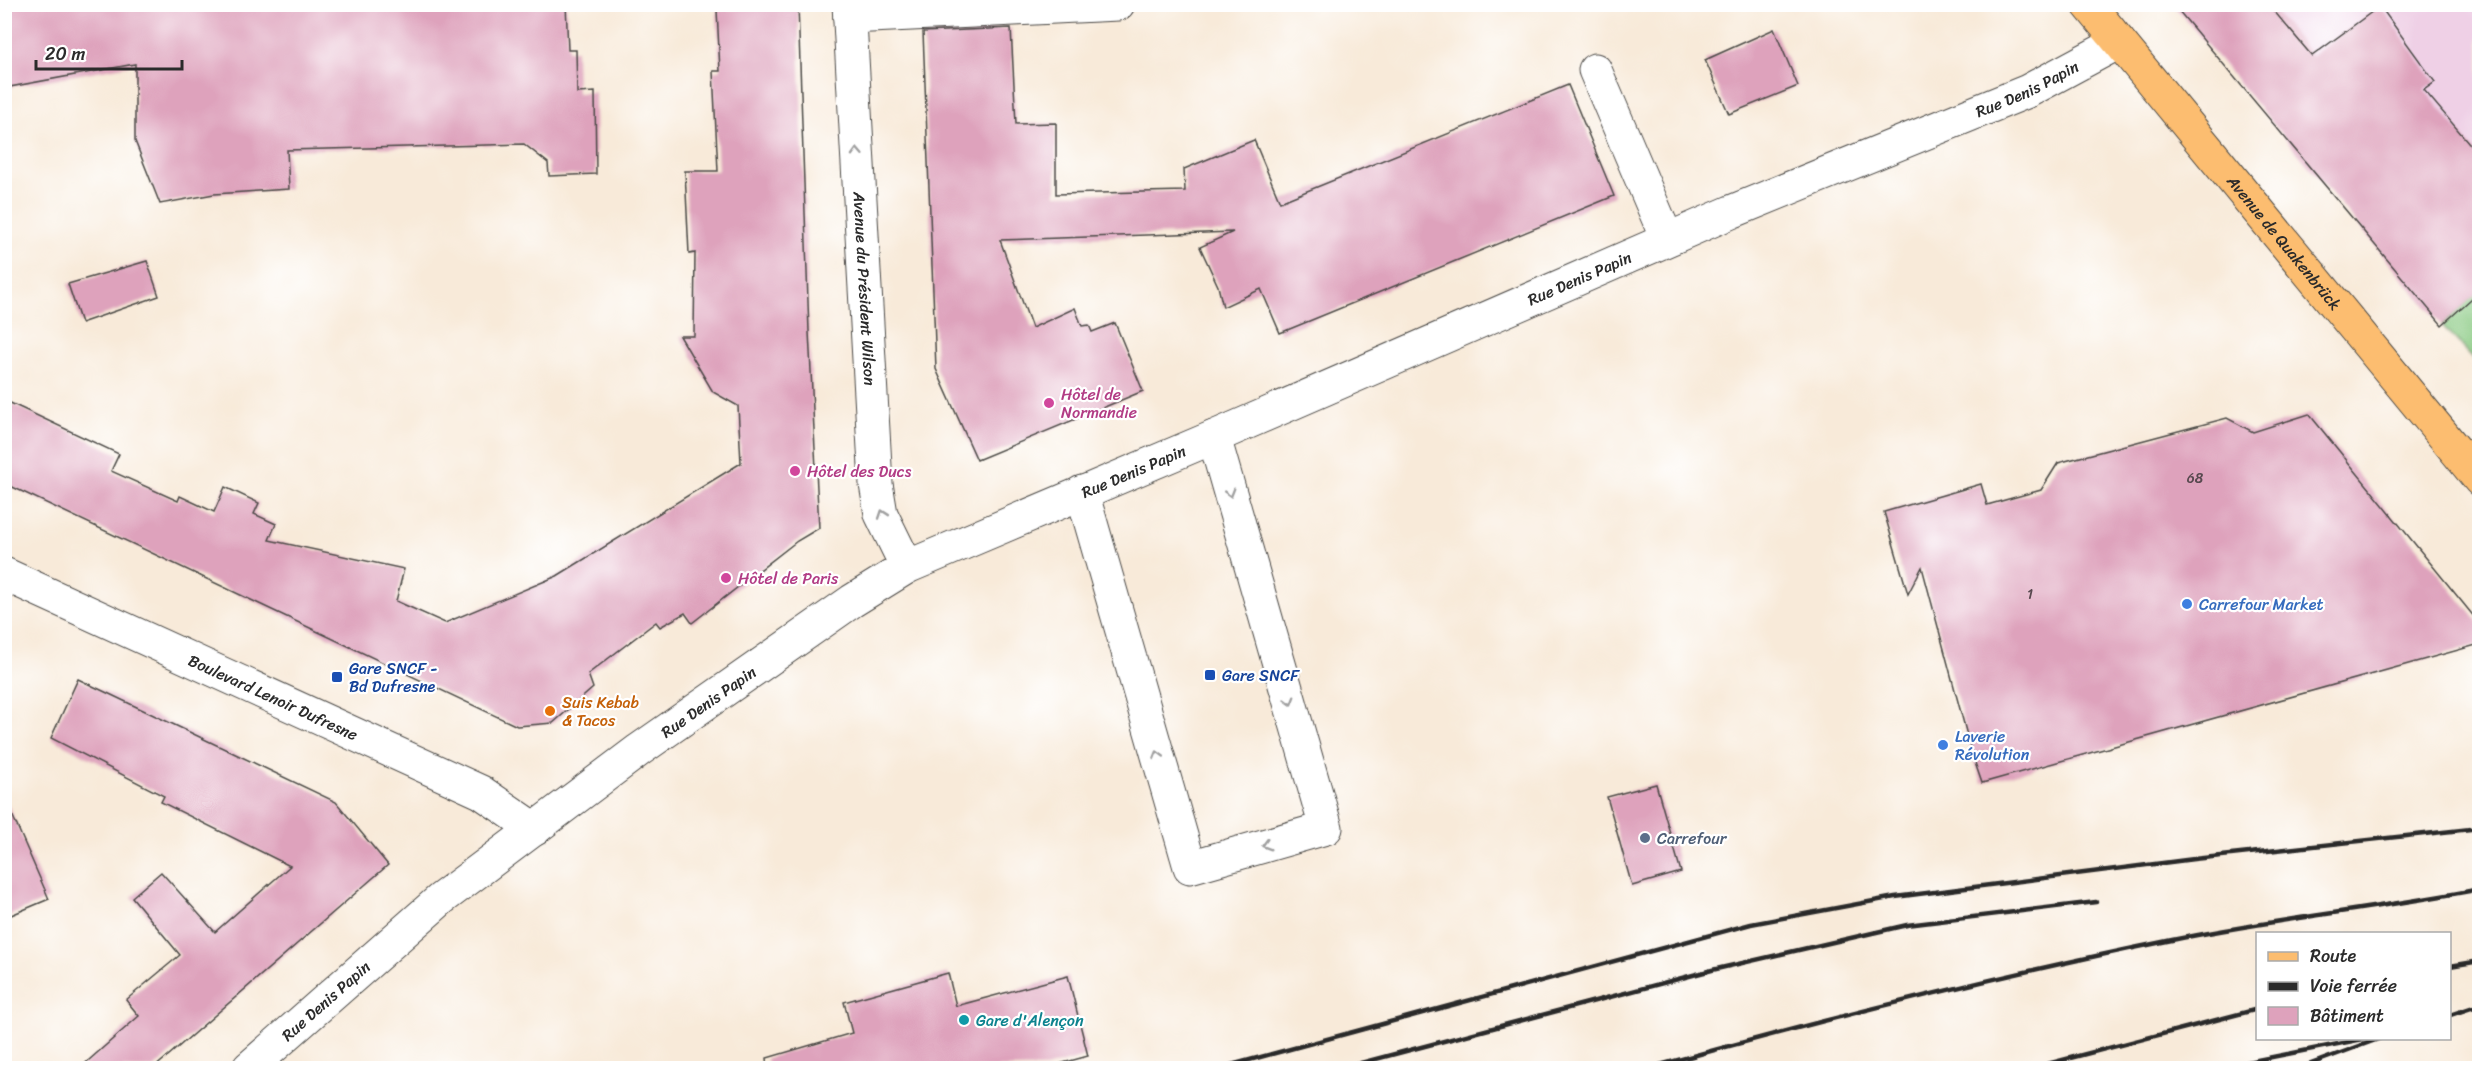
<svg xmlns="http://www.w3.org/2000/svg" width="2484" height="1073" font-family="Sriracha,sans-serif">
	<style>
		.built { fill: #efd0e6 }
		.green { fill: #88c981; stroke: #5a7a56; stroke-width: 1.5 }
		.building { fill: #dea2bc }
		.lines { fill: none; stroke-linecap: round; stroke-linejoin: round }
		.minor-casing { stroke: #4a4845; stroke-width: 35 }
		.major-casing { stroke: #4a4845; stroke-width: 35 }
		.minor { stroke: #fff; stroke-width: 33 }
		.major { stroke: #fcbd6f; stroke-width: 33 }
		.rail { stroke: #2b2b2b; stroke-width: 4.5 }
		.oneway { stroke: #a0a0a0 }
		.hotel-dot { fill: #d1479c; stroke: #fff; stroke-width: 2 }
		.shop-dot { fill: #3f7fe0; stroke: #fff; stroke-width: 2 }
		.transit-dot { fill: #1a4fb4; stroke: #fff; stroke-width: 2 }
		.food-dot { fill: #e8710a; stroke: #fff; stroke-width: 2 }
		.service-dot { fill: #5c6f8a; stroke: #fff; stroke-width: 2 }
		.culture-dot { fill: #0f9aa8; stroke: #fff; stroke-width: 2 }
		.labels { text-anchor: middle; stroke-width: 4.5; stroke-linejoin: round; paint-order: stroke }
		.number-label { font-size: 14px; fill: #58494f }
		.street-label { font-size: 16px; fill: #2b2b2b; stroke: #fff }
		.hotel-label { font-size: 16px; fill: #b23c85; stroke: #fff; text-anchor: start }
		.shop-label { font-size: 16px; fill: #366cbe; stroke: #fff; text-anchor: start }
		.transit-label { font-size: 16px; fill: #164399; stroke: #fff; text-anchor: start }
		.food-label { font-size: 16px; fill: #c56008; stroke: #fff; text-anchor: start }
		.service-label { font-size: 16px; fill: #4e5e75; stroke: #fff; text-anchor: start }
		.culture-label { font-size: 16px; fill: #0d838f; stroke: #fff; text-anchor: start }
	</style>
	<rect width="100%" height="100%" fill="#fff"/>
	<filter id="ink" filterUnits="userSpaceOnUse"><feTurbulence type="fractalNoise" baseFrequency=".0167" numOctaves="2"/><feDisplacementMap in="SourceGraphic" scale="12" xChannelSelector="R" yChannelSelector="G"/><feConvolveMatrix kernelMatrix="1 2 1 2 8 2 1 2 1" color-interpolation-filters="sRGB"/></filter>
	<filter id="wash" filterUnits="userSpaceOnUse"><feTurbulence type="fractalNoise" baseFrequency=".008" numOctaves="4" result="noise"/><feDisplacementMap in="SourceGraphic" scale="24" xChannelSelector="R" yChannelSelector="G"/><feGaussianBlur stdDeviation="1.35" result="paint"/><feColorMatrix in="noise" values="0 0 0 0 0 0 0 0 0 0 0 0 0 0 0 0 0 1.4 0 .05"/><feComposite in="paint" operator="in"/></filter>
	<g filter="url(#wash)">
		<rect width="100%" height="100%" fill="#f8ead9"/>
		<path class="built" d="M 2173,5 L 2479,5 L 2479,291 L 2442,325 Z"/>
		<path class="green" d="M 2479,291 L 2479,364 L 2442,325 Z"/>
		<g id="blocks">
			<g class="building">
				<path d="M 4,4 L 566,4 L 568,50 L 576,50 L 577,93 L 595,92 L 596,174 L 549,176 L 548,163 L 524,144 L 287,150 L 289,189 L 214,194 L 160,204 L 135,141 L 135,64 L 4,88 Z"/>
				<path d="M 737,4 L 798,4 L 809,332 L 819,528 L 797,541 L 692,623 L 685,613 L 660,627 L 656,622 L 588,674 L 593,688 L 553,723 L 517,726 L 4,483 L 4,400 L 119,454 L 111,471 L 178,501 L 180,496 L 214,512 L 225,487 L 259,503 L 254,514 L 276,524 L 269,540 L 404,569 L 396,601 L 445,623 L 557,576 L 741,463 L 738,406 L 713,392 L 680,336 L 694,336 L 695,253 L 689,254 L 685,171 L 718,171 L 713,71 L 720,71 L 717,10 L 737,9 Z"/>
				<path d="M 2173,4 L 2268,4 L 2312,56 L 2380,6 L 2435,82 L 2424,90 L 2480,156 L 2480,291 L 2442,325 Z"/>
				<path d="M 1011,28 L 1016,124 L 1056,123 L 1056,194 L 1185,191 L 1184,169 L 1254,140 L 1280,202 L 1568,85 L 1614,196 L 1280,333 L 1261,289 L 1223,307 L 1218,286 L 1200,247 L 1233,232 L 1000,240 L 1032,328 L 1075,308 L 1082,326 L 1089,325 L 1092,332 L 1115,323 L 1143,391 L 977,460 L 936,369 L 923,32 Z"/>
				<path d="M 1774,29 L 1798,86 L 1729,114 L 1705,60 Z"/>
				<path d="M 147,261 L 159,296 L 81,323 L 68,284 Z"/>
				<path d="M 2309,414 L 2480,624 L 2480,644 L 1982,783 L 1972,754 L 1922,567 L 1908,594 L 1884,512 L 1981,484 L 1987,505 L 2041,490 L 2058,463 L 2227,418 L 2253,432 Z"/>
				<path d="M 78,679 L 336,802 L 388,865 L 154,1068 L 80,1068 L 139,1016 L 126,1000 L 180,955 L 132,897 L 161,872 L 215,932 L 290,866 L 161,802 L 164,796 L 51,738 Z"/>
				<path d="M 1656,784 L 1681,872 L 1632,886 L 1607,797 Z"/>
				<path d="M 4,796 L 49,899 L 4,918 Z"/>
				<path d="M 948,973 L 956,1006 L 1068,976 L 1088,1056 L 1045,1068 L 768,1068 L 767,1058 L 852,1033 L 844,1002 Z"/>
			</g>
		</g>
	</g>
	<g filter="url(#ink)">
		<use href="#blocks" fill-opacity="0" stroke="#4a4845" stroke-width="1.5"/>
		<g class="lines">
			<defs>
				<g id="minor">
					<path id="s1" d="M 849,4 L 876,484 L 881,514 L 907,567"/>
					<path d="M 850,17 L 1118,4"/>
					<path d="M 1595,70 L 1667,239"/>
					<path d="M 1082,492 L 1190,867 L 1326,828 L 1214,437"/>
					<path id="s2" d="M 4,574 L 481,792 L 535,829"/>
					<path id="s3" d="M 249,1068 L 441,899 L 639,750 L 852,601 L 907,567 L 1214,437 L 1731,212 L 2028,91 L 2119,42"/>
				</g>
				<g id="major">
					<path id="s4" d="M 2088,4 L 2480,480"/>
				</g>
			</defs>
			<use href="#minor" class="minor-casing"/>
			<use href="#major" class="major-casing"/>
			<use href="#minor" class="minor"/>
			<use href="#major" class="major"/>
			<g class="rail">
				<path d="M 2450,966 L 2480,961"/>
				<path d="M 2450,1015 L 2480,1005"/>
				<path d="M 1220,1068 L 1751,924 L 1895,897 L 2194,859 L 2480,828"/>
				<path d="M 1342,1068 L 1712,970 L 1907,925 L 2096,902"/>
				<path d="M 1649,1068 C 1821,1020 1996,976 2172,940 C 2273,919 2377,909 2480,889"/>
				<path d="M 2032,1068 L 2258,1009"/>
				<path d="M 2217,1068 L 2368,1038"/>
				<path d="M 2300,1068 L 2381,1038"/>
			</g>
		</g>
		<defs><path id="oneway-chevron" d="M-2-3.5L2.5 0L-2 3.5" fill="none" stroke-width="1.6" stroke-linecap="round" stroke-linejoin="round" transform="scale(1.5)"/></defs>
		<g class="oneway">
			<use href="#oneway-chevron" transform="translate(857 152) rotate(-93)"/>
			<use href="#oneway-chevron" transform="translate(1230 493) rotate(74)"/>
			<use href="#oneway-chevron" transform="translate(883 514) rotate(-109)"/>
			<use href="#oneway-chevron" transform="translate(1290 701) rotate(74)"/>
			<use href="#oneway-chevron" transform="translate(1158 755) rotate(-106)"/>
			<use href="#oneway-chevron" transform="translate(1266 845) rotate(164)"/>
		</g>
	</g>
	<g class="hotel-dot">
		<circle cx="1049" cy="403" r="6"/>
		<circle cx="795" cy="471" r="6"/>
		<circle cx="726" cy="578" r="6"/>
	</g>
	<g class="shop-dot">
		<circle cx="2187" cy="604" r="6"/>
		<circle cx="1943" cy="745" r="6"/>
	</g>
	<g class="transit-dot">
		<rect x="1204" y="669" width="12" height="12" rx="3"/>
		<rect x="331" y="671" width="12" height="12" rx="3"/>
	</g>
	<circle class="food-dot" cx="550" cy="711" r="6"/>
	<circle class="service-dot" cx="1645" cy="838" r="6"/>
	<circle class="culture-dot" cx="964" cy="1020" r="6"/>
	<g class="labels">
		<g class="number-label">
			<text x="2195" y="483">68</text>
			<text x="2030" y="599">1</text>
		</g>
		<g class="street-label">
			<text dy="6" stroke="none"><textPath href="#s3" startOffset="2046">Rue Denis Papin</textPath></text>
			<text dy="6" stroke="none"><textPath href="#s4" startOffset="309">Avenue de Quakenbrück</textPath></text>
			<text dy="6" stroke="none"><textPath href="#s3" startOffset="1560">Rue Denis Papin</textPath></text>
			<text dy="6" stroke="none"><textPath href="#s1" startOffset="285">Avenue du Président Wilson</textPath></text>
			<text dy="6" stroke="none"><textPath href="#s3" startOffset="1074">Rue Denis Papin</textPath></text>
			<text dy="6" stroke="none"><textPath href="#s2" startOffset="296">Boulevard Lenoir Dufresne</textPath></text>
			<text dy="6" stroke="none"><textPath href="#s3" startOffset="588">Rue Denis Papin</textPath></text>
			<text dy="6" stroke="none"><textPath href="#s3" startOffset="102">Rue Denis Papin</textPath></text>
		</g>
		<g class="hotel-label">
			<text x="1061" y="400">Hôtel de<tspan x="1061" dy="18">Normandie</tspan></text>
			<text x="807" y="477">Hôtel des Ducs</text>
			<text x="738" y="584">Hôtel de Paris</text>
		</g>
		<g class="shop-label">
			<text x="2199" y="610">Carrefour Market</text>
			<text x="1955" y="742">Laverie<tspan x="1955" dy="18">Révolution</tspan></text>
		</g>
		<g class="transit-label">
			<text x="349" y="674">Gare SNCF -<tspan x="349" dy="18">Bd Dufresne</tspan></text>
			<text x="1222" y="681">Gare SNCF</text>
		</g>
		<g class="food-label">
			<text x="562" y="708">Suis Kebab<tspan x="562" dy="18">&amp; Tacos</tspan></text>
		</g>
		<g class="service-label">
			<text x="1657" y="844">Carrefour</text>
		</g>
		<g class="culture-label">
			<text x="976" y="1026">Gare d'Alençon</text>
		</g>
	</g>
	<rect width="2484" height="1073" fill="none" stroke="#fff" stroke-width="24"/>
	<rect x="2256" y="932" width="195" height="108" fill="#ffffff" stroke="#aaaaaa" stroke-width="1.5"/>
	<rect x="2268" y="952" width="30" height="9" fill="#fcbd6f" stroke="#aaaaaa" stroke-width="1.5"/>
	<text x="2310" y="962" font-size="18" fill="#2b2b2b">Route</text>
	<rect x="2268" y="982" width="30" height="9" fill="#2b2b2b" stroke="#aaaaaa" stroke-width="1.5"/>
	<text x="2310" y="992" font-size="18" fill="#2b2b2b">Voie ferrée</text>
	<rect x="2268" y="1007" width="30" height="18" fill="#dea2bc" stroke="#aaaaaa" stroke-width="1.5"/>
	<text x="2310" y="1022" font-size="18" fill="#2b2b2b">Bâtiment</text>
	<path d="M36 60v9h146v-9" fill="none" stroke="#2b2b2b" stroke-width="3"/>
	<text x="45" y="60" font-size="18" fill="#2b2b2b" stroke="#ffffff" stroke-width="4.5" paint-order="stroke">20 m</text>
</svg>
